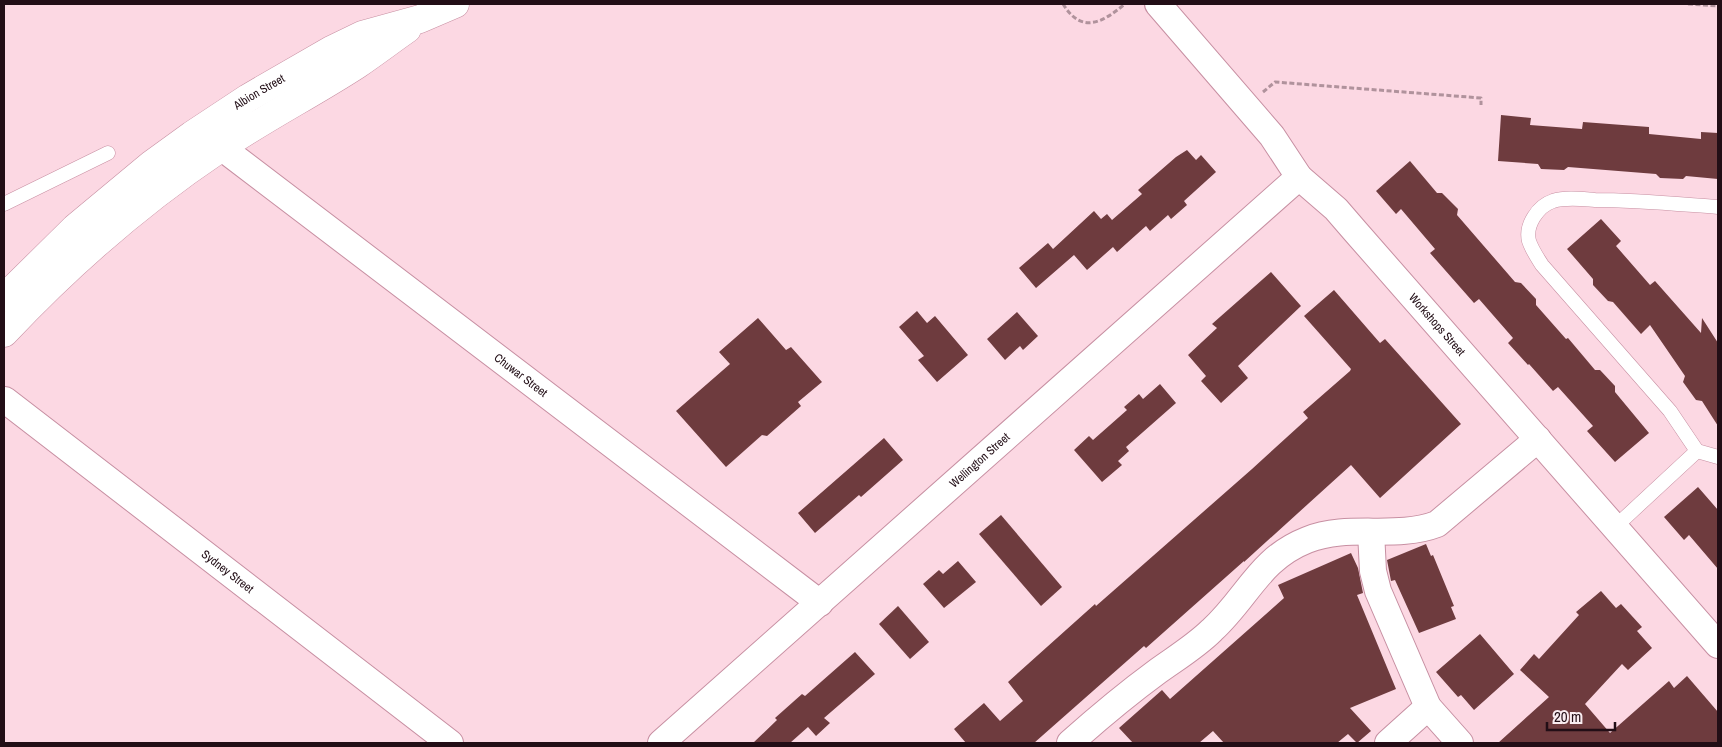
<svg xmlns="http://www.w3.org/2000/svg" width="1722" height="747" font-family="'Archivo Narrow',sans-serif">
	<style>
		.building { fill: #6e3b3e }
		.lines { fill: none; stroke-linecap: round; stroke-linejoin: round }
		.lane-casing { stroke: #c78fa2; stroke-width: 15 }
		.street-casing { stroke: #c78fa2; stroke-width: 28 }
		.secondary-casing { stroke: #c78fa2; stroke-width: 29 }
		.path { stroke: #b0929c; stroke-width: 3; stroke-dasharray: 5 2.5; stroke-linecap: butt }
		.lane { stroke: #fff; stroke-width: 14 }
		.street { stroke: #fff; stroke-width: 26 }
		.secondary { stroke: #fff; stroke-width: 28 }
		.labels { text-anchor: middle; stroke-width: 5; stroke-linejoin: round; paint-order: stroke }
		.street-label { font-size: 12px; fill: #220e16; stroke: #f9ecf0 }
	</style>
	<rect width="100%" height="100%" fill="#fcd8e3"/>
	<g class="building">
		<path d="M 1501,115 L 1531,118 L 1530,125 L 1582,129 L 1583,122 L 1649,127 L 1649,134 L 1701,139 L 1701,132 L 1718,133 L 1718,179 L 1686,176 L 1683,179 L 1660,178 L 1656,174 L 1568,167 L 1564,170 L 1541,169 L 1538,164 L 1498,161 Z"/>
		<path d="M 1187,150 L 1196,160 L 1201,155 L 1216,172 L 1184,201 L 1187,205 L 1171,219 L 1168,215 L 1150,231 L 1146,226 L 1117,252 L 1113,247 L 1087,270 L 1074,255 L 1036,288 L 1019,268 L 1048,243 L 1053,249 L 1094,211 L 1101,219 L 1107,214 L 1112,220 L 1142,194 L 1138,190 L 1176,157 Z"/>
		<path d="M 1410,161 L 1437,193 L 1442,193 L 1458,209 L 1457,215 L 1515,282 L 1521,283 L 1536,299 L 1536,305 L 1566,339 L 1568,338 L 1595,370 L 1600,370 L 1615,386 L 1615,392 L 1649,433 L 1615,462 L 1587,431 L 1593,426 L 1558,387 L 1553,391 L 1529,364 L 1528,365 L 1508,343 L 1513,338 L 1479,299 L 1474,303 L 1430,253 L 1435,249 L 1401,209 L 1396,214 L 1376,191 Z"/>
		<path d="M 1601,219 L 1621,241 L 1616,246 L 1650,285 L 1655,281 L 1701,333 L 1702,318 L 1718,343 L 1718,426 L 1702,401 L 1696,400 L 1683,382 L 1685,376 L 1650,325 L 1641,334 L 1613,302 L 1608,301 L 1593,285 L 1593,279 L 1567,249 Z"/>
		<path d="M 1271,272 L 1301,306 L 1238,366 L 1248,378 L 1221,403 L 1201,381 L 1206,376 L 1188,355 L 1217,328 L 1212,324 Z"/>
		<path d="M 1334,290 L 1380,343 L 1385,339 L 1461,424 L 1380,498 L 1351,465 L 1244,562 L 1244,561 L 1146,648 L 1144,646 L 1034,743 L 966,743 L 954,729 L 984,703 L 1000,721 L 1023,701 L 1008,682 L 1095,604 L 1096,606 L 1252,469 L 1308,418 L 1303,412 L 1350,371 L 1351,369 L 1304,316 Z"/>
		<path d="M 917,311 L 927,323 L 935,316 L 968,355 L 937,382 L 918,360 L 924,356 L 899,327 Z"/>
		<path d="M 1017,312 L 1038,336 L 1023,350 L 1020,346 L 1005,360 L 987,339 Z"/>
		<path d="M 758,318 L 786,350 L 791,347 L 822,382 L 798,402 L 801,406 L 767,436 L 762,435 L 726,467 L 676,411 L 730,364 L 719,352 Z"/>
		<path d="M 1160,384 L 1176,403 L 1126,447 L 1129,451 L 1118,461 L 1122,465 L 1102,482 L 1074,450 L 1089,436 L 1093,440 L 1127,410 L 1124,407 L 1139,394 L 1143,399 Z"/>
		<path d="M 884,438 L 903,460 L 861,497 L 859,495 L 815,533 L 798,513 Z"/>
		<path d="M 1698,487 L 1718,510 L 1718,569 L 1689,535 L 1684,540 L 1664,517 Z"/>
		<path d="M 1001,515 L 1062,587 L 1041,606 L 979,534 Z"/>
		<path d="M 1426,544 L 1431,556 L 1433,555 L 1454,606 L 1451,607 L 1456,619 L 1419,633 L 1395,580 L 1391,581 L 1387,560 Z"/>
		<path d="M 1351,553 L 1358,568 L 1363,593 L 1357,595 L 1396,689 L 1350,708 L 1371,731 L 1357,743 L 1348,734 L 1337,743 L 1224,743 L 1213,731 L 1199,743 L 1133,743 L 1119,728 L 1162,690 L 1170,699 L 1284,598 L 1278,585 Z"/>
		<path d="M 958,561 L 976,582 L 944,608 L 923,584 L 939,570 L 943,574 Z"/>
		<path d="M 1601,591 L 1616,608 L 1621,604 L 1642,627 L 1637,631 L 1652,648 L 1628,670 L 1622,664 L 1585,704 L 1610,733 L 1669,681 L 1674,688 L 1687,676 L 1718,712 L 1718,743 L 1498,743 L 1549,697 L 1520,670 L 1534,654 L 1539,659 L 1579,615 L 1576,612 Z"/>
		<path d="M 898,606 L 929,642 L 910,659 L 879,624 Z"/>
		<path d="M 1480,634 L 1514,674 L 1474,710 L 1461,695 L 1458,697 L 1436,672 Z"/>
		<path d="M 855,652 L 875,674 L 824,718 L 830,723 L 816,736 L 808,727 L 790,743 L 753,743 L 777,720 L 775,718 L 802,694 L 805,696 Z"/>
	</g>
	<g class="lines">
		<defs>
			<g id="lane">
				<path d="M 4,204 L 108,153"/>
				<path d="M 1718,207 C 1677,204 1636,200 1595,200 C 1581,199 1566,197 1553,201 C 1538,206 1525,225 1529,241 C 1532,250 1537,257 1542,265 L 1670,411 L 1697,451 L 1718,457"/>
				<path d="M 1615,527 L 1697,451"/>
			</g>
			<g id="street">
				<path id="s1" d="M 1158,4 L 1272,136 L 1299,177 L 1336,209 L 1355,231 L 1718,645"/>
				<path id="s2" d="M 201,143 L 211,142 L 221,147 L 820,603"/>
				<path id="s3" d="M 5,400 L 450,743"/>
				<path d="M 1371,532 L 1373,571 L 1378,591 L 1428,707 L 1460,743"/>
				<path id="s4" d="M 661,743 L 1299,177"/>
				<path d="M 1070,743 C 1098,718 1128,693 1158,671 C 1176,658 1196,646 1212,630 C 1248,597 1259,559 1307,540 C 1349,523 1395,540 1437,524 L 1538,439"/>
				<path d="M 1388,743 L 1428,707"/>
			</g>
			<g id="secondary">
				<path id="s5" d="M 4,298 L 75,228 L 152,164 L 192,135 L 248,98 L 331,50 L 362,35 L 420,19 L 455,4"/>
				<path d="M 4,333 C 69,264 140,202 219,149 C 264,118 312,94 358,64 C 374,53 390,41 407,29"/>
			</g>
		</defs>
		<use href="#lane" class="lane-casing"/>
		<use href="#street" class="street-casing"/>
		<use href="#secondary" class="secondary-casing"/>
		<g class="path">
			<path d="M 1063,4 C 1082,35 1103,22 1125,4"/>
			<path d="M 1688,4 L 1718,6"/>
			<path d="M 1263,92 L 1275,82 L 1481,98 L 1481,105"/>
		</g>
		<use href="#lane" class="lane"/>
		<use href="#street" class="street"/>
		<use href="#secondary" class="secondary"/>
	</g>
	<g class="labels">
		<g class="street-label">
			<text dy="4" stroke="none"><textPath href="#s5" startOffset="329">Albion Street</textPath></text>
			<text dy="4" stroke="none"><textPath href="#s1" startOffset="426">Workshops Street</textPath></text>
			<text dy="4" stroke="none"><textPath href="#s2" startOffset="398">Chuwar Street</textPath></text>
			<text dy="4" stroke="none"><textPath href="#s4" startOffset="426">Wellington Street</textPath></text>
			<text dy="4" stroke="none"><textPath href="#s3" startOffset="281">Sydney Street</textPath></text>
		</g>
	</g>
	<rect width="1722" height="747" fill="none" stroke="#220e16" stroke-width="10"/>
	<path d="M1547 722v8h68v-8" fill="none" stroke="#220e16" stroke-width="2.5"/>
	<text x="1554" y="722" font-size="15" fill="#220e16" stroke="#f9ecf0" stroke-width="4" paint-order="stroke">20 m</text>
</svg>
